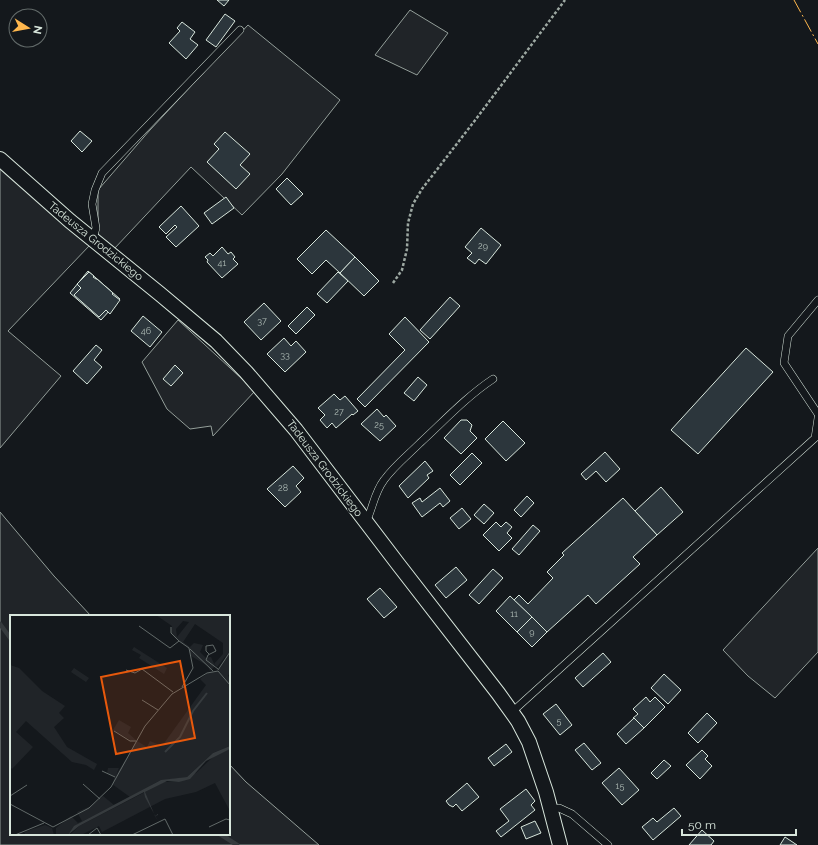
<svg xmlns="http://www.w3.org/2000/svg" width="818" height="845" font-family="Raleway,sans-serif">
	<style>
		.green { fill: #202428; stroke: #939e99 }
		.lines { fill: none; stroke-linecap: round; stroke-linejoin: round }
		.stream { stroke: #363b3e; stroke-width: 4.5 }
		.building { fill: #2c363c; stroke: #d8e6dc }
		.service-casing { stroke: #d8e6dc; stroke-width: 8 }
		.minor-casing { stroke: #d8e6dc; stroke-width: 16 }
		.path { stroke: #9da8a2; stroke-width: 2.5; stroke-dasharray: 3 2; stroke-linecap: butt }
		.service { stroke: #14181c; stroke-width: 7 }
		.minor { stroke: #14181c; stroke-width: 14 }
		.power { stroke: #ffb74d; stroke-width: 1; stroke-dasharray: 14 3 2 3; stroke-linecap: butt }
		.labels { text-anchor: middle; stroke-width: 3; stroke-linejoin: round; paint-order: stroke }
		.number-label { font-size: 9px; fill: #adbab4 }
		.street-label { font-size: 11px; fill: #d8e6dc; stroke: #14181c }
		.inset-river { fill: none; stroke: #363b3e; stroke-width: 2 }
		.inset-road { fill: none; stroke: #626a69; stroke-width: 1 }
		.view { fill: #e8590c; fill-opacity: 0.15; stroke: #e8590c; stroke-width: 2 }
		.inset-edge { fill: none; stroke: #d8e6dc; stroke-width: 2 }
	</style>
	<rect width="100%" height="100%" fill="#14181c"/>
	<g class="green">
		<path d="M 410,10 L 448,33 L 417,75 L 375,55 Z"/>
		<path d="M 248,25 L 340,100 L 282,174 L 242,215 L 191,167 L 114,249 L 98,235 L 98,190 L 150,130 Z"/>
		<path d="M 0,166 L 90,245 L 8,331 L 61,376 L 0,448 Z"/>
		<path d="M 178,320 L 255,391 L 213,436 L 211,426 L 190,429 L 167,409 L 142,362 Z"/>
		<path d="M 0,512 L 54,576 L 91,616 L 11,616 L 11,834 L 229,834 L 229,764 L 246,782 L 319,845 L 0,845 Z"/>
		<path d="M 818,548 L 818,652 L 775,698 L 748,676 L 723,650 Z"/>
	</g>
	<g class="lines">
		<g class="stream">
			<path d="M 0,624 L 11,639"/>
			<path d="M 220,834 L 237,845"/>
		</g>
	</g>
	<g class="building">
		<path d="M 217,0 L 229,0 L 224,6 Z"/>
		<path d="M 225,14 L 235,21 L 216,47 L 206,40 Z"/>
		<path d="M 182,22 L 195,32 L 190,39 L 198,45 L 186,59 L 169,43 L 180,31 L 177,28 Z"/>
		<path d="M 80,131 L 92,141 L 82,152 L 71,141 Z"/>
		<path d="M 225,132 L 250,154 L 240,165 L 250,174 L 236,189 L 207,162 L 219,149 L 214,144 Z"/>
		<path d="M 287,178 L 303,194 L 291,205 L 276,189 Z"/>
		<path d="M 226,197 L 234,208 L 212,224 L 204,213 Z"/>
		<path d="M 181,206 L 199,226 L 176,247 L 166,237 L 177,227 L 175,225 L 166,234 L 159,227 Z"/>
		<path d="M 481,228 L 501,245 L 486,264 L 479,259 L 475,264 L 467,258 L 472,253 L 465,247 Z"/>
		<path d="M 326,230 L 355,257 L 340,273 L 326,260 L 312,274 L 297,259 Z"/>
		<path d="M 222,247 L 228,254 L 231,252 L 235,257 L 233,259 L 238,264 L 222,278 L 207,262 L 208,260 L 205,257 L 210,253 L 213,256 Z"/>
		<path d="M 355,257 L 379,281 L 364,296 L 340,273 Z"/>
		<path d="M 88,271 L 120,299 L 101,320 L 70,293 Z"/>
		<path d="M 89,272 L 94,276 L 93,277 L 96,279 L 97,279 L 113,293 L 112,294 L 120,300 L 110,314 L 106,310 L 99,317 L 74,295 L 81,288 L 77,284 Z"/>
		<path d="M 338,272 L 348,281 L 327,303 L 317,294 Z"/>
		<path d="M 450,297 L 460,306 L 430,339 L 420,330 Z"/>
		<path d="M 264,303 L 281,321 L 261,340 L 244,322 Z"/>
		<path d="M 307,307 L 315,315 L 296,334 L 288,326 Z"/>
		<path d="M 143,316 L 162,332 L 150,347 L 131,331 Z"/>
		<path d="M 405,317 L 429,342 L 365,407 L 357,399 L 405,350 L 389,334 Z"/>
		<path d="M 284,338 L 291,346 L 296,341 L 306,352 L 285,372 L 267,354 Z"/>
		<path d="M 96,345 L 102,350 L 94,360 L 102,367 L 87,384 L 73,371 Z"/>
		<path d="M 746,348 L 773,372 L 698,454 L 671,430 Z"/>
		<path d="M 175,365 L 183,373 L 171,386 L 163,379 Z"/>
		<path d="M 418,377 L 427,385 L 414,401 L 404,393 Z"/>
		<path d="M 334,394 L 340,400 L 345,396 L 358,411 L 353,415 L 352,414 L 336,428 L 332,423 L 327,428 L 320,420 L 325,415 L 318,408 Z"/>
		<path d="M 377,409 L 384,417 L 386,415 L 396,426 L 380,441 L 361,424 Z"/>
		<path d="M 461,420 L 467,420 L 472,425 L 470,431 L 477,438 L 461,454 L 444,438 Z"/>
		<path d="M 503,421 L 525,443 L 506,461 L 485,439 Z"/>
		<path d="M 605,452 L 620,469 L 606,482 L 596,471 L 586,480 L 581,474 Z"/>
		<path d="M 472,453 L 482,463 L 460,485 L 450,475 Z"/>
		<path d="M 425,461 L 433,471 L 427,475 L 429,478 L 408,498 L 399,486 Z"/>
		<path d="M 293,466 L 304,478 L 296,486 L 301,492 L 285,507 L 267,489 Z"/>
		<path d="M 661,487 L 683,512 L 657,535 L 635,511 Z"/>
		<path d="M 440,488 L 450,501 L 443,507 L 440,503 L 422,517 L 412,503 L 420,498 L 422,502 Z"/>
		<path d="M 527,496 L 534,503 L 521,517 L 514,510 Z"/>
		<path d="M 623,498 L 657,535 L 633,557 L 640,564 L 596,604 L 588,595 L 547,632 L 514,600 L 519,595 L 528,604 L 553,578 L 547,572 L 564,555 L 562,553 Z"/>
		<path d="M 484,504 L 494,513 L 484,524 L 474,515 Z"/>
		<path d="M 462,508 L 471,519 L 459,529 L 450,518 Z"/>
		<path d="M 496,522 L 501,527 L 506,522 L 512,527 L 507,533 L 512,538 L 499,551 L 483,535 Z"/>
		<path d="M 533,525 L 540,531 L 519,555 L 512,549 Z"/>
		<path d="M 456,567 L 467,580 L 446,598 L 435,585 Z"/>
		<path d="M 493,569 L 503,578 L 479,604 L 469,595 Z"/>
		<path d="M 380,588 L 397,607 L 384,618 L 367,599 Z"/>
		<path d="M 510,596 L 532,617 L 517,632 L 496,611 Z"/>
		<path d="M 532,617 L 547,632 L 532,647 L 517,632 Z"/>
		<path d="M 603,653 L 611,662 L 583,687 L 575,678 Z"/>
		<path d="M 664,674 L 681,690 L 668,704 L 651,688 Z"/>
		<path d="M 646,697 L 650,702 L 655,697 L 665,707 L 644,728 L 633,718 L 638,714 L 633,709 Z"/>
		<path d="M 556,704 L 572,725 L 560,735 L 543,714 Z"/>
		<path d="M 707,713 L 717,723 L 698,743 L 688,733 Z"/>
		<path d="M 634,718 L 644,728 L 626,744 L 617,734 Z"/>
		<path d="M 584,743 L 601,763 L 592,770 L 575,750 Z"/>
		<path d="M 506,744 L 512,752 L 494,766 L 488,758 Z"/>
		<path d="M 702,750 L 708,756 L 705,759 L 712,766 L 700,779 L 686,765 Z"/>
		<path d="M 664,760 L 671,766 L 657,779 L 651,773 Z"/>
		<path d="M 619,768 L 639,790 L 622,805 L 602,783 Z"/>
		<path d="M 467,783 L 479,797 L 462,811 L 456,804 L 453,807 L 449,805 L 446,801 Z"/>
		<path d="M 526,789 L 535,801 L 531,805 L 535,810 L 501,837 L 496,831 L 509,821 L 500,809 Z"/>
		<path d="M 674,808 L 681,816 L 653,840 L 642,827 L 653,818 L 657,822 Z"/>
		<path d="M 535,821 L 541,833 L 526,839 L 521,827 Z"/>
		<path d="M 702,830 L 714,841 L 711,845 L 689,845 Z"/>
		<path d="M 785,837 L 797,845 L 780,845 Z"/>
	</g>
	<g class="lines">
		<defs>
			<g id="service">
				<path d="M 93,239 L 96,228 L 92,204 L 95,190 L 102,173 L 240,30"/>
				<path d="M 818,300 L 788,336 L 784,363 L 818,414"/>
				<path d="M 366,522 C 373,508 374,493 384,480 C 394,466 408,455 420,443 C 444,421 466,397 493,379"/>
				<path d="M 512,712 L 815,438 L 818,418"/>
				<path d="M 551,809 L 559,808 L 572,814 L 608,845"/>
			</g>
			<path id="minor" d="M 0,159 L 70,221 L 160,294 L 216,341 L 246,372 L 296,430 L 398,564 L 498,693 L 518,721 L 529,742 L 546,792 L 560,845"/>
		</defs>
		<use href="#service" class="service-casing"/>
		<use href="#minor" class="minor-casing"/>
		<path class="path" d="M 393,283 L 402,270 L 407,249 L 408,223 L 413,204 L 422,189 L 476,119 L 565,0"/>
		<use href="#service" class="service"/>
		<use href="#minor" class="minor"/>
		<path class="power" d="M 794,0 L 818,44"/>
	</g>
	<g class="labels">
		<g class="number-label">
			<text x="483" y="249">29</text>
			<text x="222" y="266">41</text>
			<text x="262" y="324">37</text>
			<text x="146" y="334">46</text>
			<text x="285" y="358">33</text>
			<text x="339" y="415">27</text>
			<text x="379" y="428">25</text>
			<text x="283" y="491">28</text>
			<text x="514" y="617">11</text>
			<text x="532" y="635">9</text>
			<text x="559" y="724">5</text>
			<text x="620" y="789">15</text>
		</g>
		<g class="street-label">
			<text transform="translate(96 241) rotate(39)" y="4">Tadeusza Grodzickiego</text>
			<text transform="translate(325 468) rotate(53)" y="4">Tadeusza Grodzickiego</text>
		</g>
	</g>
	<g transform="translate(10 615)">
		<rect width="220" height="220" fill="#14181c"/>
		<path d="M 146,0 L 220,0 L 220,59 L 218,60 L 220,66 L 220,131 L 203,138 L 177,162 L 149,166 L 120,182 L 102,169 L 105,162 L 97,158 L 98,153 L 109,153 L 106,160 L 127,126 L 137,132 L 140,126 L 152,131 L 196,70 L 190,64 L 198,58 L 208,56 L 218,38 L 207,52 L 204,49 L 213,39 L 213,28 L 185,9 L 173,27 L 180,32 L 184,28 L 193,30 L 190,37 L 196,43 L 201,42 L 205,51 L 200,56 L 198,51 L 181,41 L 178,33 L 165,23 L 161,18 L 162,11 ZM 173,6 L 179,7 L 167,22 L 166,14 ZM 124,32 L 157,53 L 154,59 L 129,43 L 131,40 L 122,35 ZM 0,50 L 9,53 L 32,76 L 55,91 L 49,98 L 54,103 L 44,112 L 57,132 L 87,149 L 84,155 L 76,150 L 62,147 L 16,106 L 6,117 L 23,132 L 2,154 L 0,152 ZM 64,53 L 79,63 L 76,67 L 61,57 ZM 109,105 L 121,112 L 118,118 L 126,125 L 122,126 L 103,115 ZM 220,134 L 220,196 L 205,168 L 186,177 L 155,184 L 92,217 L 89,211 L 71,220 L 60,220 L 69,211 L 135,177 L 136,183 L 135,177 L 154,167 L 169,167 L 186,158 L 205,140 ZM 93,181 L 104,190 L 68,209 L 58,220 L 46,220 L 46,213 L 61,201 L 68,208 L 72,206 L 67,197 L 79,192 ZM 35,210 L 42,213 L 44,220 L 16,220 L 14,217 Z" fill="#202428" fill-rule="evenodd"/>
		<path d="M 220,131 L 220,134 L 196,146 L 180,164 L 169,167 L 157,166 L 135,177 L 145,201 L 148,199 L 148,200 L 145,201 L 148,206 L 135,182 L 134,177 L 69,211 L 58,220 L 64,211 L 151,165 L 177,162 L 203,138 Z" fill="#363b3e"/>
		<path class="inset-river" d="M 155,137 L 170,122 L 183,96 L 197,78"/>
		<path class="inset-road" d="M 129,11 L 160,33 L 169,26 L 179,33 L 183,53 L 172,72M 161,12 L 161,18 L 169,26M 180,34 L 203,56M 199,39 L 196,36 L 196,31 L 203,30 L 206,36 L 198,40 L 196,45 L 208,54M 116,55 L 125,58 L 132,54 L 163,77M 208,55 L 220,37M 208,56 L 220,70M 132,85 L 148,95M 104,116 L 120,126 L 126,126M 92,156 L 105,162M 73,169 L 90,184M 0,181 L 17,170M 0,189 L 43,212 L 79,193 L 101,172 L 135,111 L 162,79 L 197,58 L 208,56M 199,212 L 216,204 L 220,205M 5,220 L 34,208M 78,220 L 87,213 L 91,220M 122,220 L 155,204 L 163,220"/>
		<path class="view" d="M 170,46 L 185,123 L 106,139 L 91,62 Z"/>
		<rect width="220" height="220" class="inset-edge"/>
	</g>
	<g transform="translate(28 28) rotate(101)"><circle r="19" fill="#14181c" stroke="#626a69"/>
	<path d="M0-3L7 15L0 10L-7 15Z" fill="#ffb74d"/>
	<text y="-6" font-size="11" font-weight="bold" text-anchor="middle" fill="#d8e6dc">N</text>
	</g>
	<path d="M682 829v6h114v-6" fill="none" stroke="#d8e6dc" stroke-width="2"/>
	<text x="688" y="829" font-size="12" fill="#d8e6dc" stroke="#14181c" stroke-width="3" paint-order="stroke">50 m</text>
</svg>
